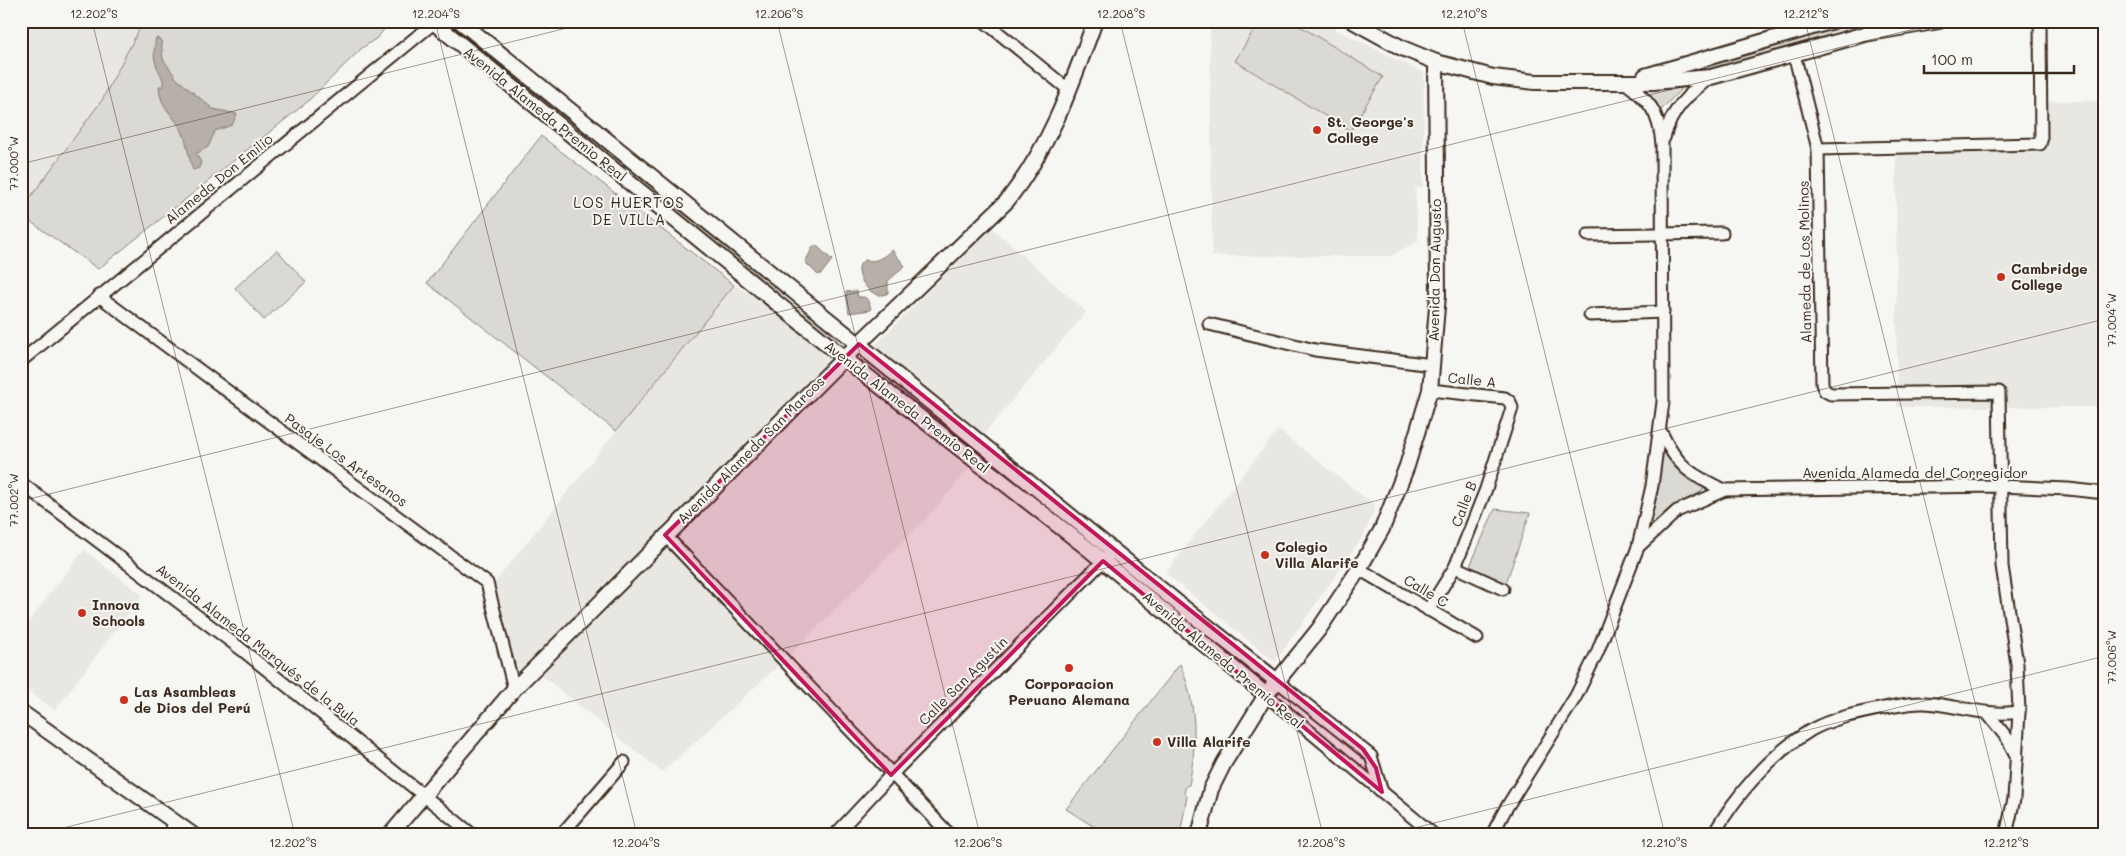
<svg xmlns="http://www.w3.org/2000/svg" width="2126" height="856" font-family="Mali,sans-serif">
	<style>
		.built { fill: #e8e7e2 }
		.green { fill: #dad9d3; stroke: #8a8278 }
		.water { fill: #b6b0a9; stroke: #857a71 }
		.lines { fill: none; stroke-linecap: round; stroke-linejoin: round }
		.minor-casing { stroke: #3b2a1e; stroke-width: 15 }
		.tertiary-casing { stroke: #3b2a1e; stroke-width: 18 }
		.minor { stroke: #f6f6f2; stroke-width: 11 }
		.tertiary { stroke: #f6f6f2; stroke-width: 14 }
		.marked { fill: #c2185b; fill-opacity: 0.2; stroke: #c2185b; stroke-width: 4; stroke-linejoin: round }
		.ticks { fill: none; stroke: #3b2a1e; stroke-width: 1; stroke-opacity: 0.45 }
		.poi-dot { fill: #c8321e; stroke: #f6f6f2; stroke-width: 2 }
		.labels { text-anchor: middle; stroke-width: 4; stroke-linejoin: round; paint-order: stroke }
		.street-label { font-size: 14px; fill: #3b2a1e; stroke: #f6f6f2 }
		.poi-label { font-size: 14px; font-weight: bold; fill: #3b2a1e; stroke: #f6f6f2; text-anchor: start }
		.neighbourhood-label { font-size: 15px; letter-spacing: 1px; fill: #3b2a1e; stroke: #f6f6f2 }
		.neatline { fill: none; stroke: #3b2a1e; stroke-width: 2 }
		.ticks-label { font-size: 12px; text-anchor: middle; fill: #3b2a1e }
	</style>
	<rect width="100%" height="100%" fill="#f6f6f2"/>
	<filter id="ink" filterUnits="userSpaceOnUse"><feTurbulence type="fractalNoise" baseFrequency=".02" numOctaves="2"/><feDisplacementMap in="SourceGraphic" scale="10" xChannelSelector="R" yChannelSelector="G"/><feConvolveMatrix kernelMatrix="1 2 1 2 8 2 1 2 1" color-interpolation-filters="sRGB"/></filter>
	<g filter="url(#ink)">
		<g class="built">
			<path d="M 21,21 L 139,21 L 143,24 L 102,100 L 21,210 Z"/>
			<path d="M 1210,21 L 1326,21 L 1339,31 L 1424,73 L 1423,187 L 1415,188 L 1418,241 L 1390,256 L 1212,256 Z"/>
			<path d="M 2037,101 L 2105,101 L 2105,407 L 1897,407 L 1896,147 L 2039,144 Z"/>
			<path d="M 991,227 L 1086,312 L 964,458 L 969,469 L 925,520 L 790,655 L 662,772 L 540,674 L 516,671 L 495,582 L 734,285 L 762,301 L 848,373 Z"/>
			<path d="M 1278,430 L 1376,506 L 1363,536 L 1275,662 L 1165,573 Z"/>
			<path d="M 84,550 L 142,595 L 55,710 L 21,686 L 21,631 Z"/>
		</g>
		<g class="green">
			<path d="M 139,21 L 391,21 L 377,38 L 362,48 L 306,103 L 98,269 L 21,215 L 21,210 L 102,100 L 142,24 Z"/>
			<path d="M 453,21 L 595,135 L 589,143 L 447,28 Z"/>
			<path d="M 1259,21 L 1292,21 L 1383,77 L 1350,131 L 1235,61 Z"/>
			<path d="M 1853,21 L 1881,21 L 1708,69 L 1684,70 Z"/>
			<path d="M 1638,84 L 1685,85 L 1661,110 Z"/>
			<path d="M 541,136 L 734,285 L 616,431 L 427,283 Z"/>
			<path d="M 617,156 L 784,289 L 778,296 L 612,162 Z"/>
			<path d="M 277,250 L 306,282 L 264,320 L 235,288 Z"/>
			<path d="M 808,307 L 841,335 L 836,341 L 803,314 Z"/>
			<path d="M 867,357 L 930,407 L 926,413 L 862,362 Z"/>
			<path d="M 1662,449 L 1674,465 L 1690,479 L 1705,487 L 1701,492 L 1671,507 L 1647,528 Z"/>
			<path d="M 996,458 L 1093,538 L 1089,543 L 991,464 Z"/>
			<path d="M 1495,509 L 1530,513 L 1506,583 L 1470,566 Z"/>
			<path d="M 1194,619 L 1255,668 L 1251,673 L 1190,624 Z"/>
			<path d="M 1180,664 C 1197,704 1197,743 1189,785 L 1186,786 L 1184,793 L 1187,796 L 1180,835 L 1107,835 L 1066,809 Z"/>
		</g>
		<g class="water">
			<path d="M 156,38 L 161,40 L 163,59 L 177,79 L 213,109 L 237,114 L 232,125 L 215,131 L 208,147 L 196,154 L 201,162 L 199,168 L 193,170 C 188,157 188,144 182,131 C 173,114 159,106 159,86 L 163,86 C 164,77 160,74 157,67 C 153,58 154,47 156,38 Z"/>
			<path d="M 817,246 L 832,260 L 822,273 L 818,275 L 805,262 L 813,247 Z"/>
			<path d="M 892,250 L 905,266 L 888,281 L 888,293 C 870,304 848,267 865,260 C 876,263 883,257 892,250 Z"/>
			<path d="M 857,291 L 858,297 L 864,297 L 869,301 L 871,310 L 849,313 L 846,292 Z"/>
		</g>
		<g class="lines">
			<defs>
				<g id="minor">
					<path d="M 984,21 L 1069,90"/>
					<path d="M 1794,54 L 1818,149 L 1822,384 L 1825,391 L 1831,394 L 1999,392 L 2002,566 L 2017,664 L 2019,712 L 2014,799 L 2006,835"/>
					<path d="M 1664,138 C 1671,110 1689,93 1711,77"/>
					<path d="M 1818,149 L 2040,144 L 2041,141 L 2040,21"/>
					<path d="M 1588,235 L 1722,233"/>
					<path d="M 99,296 L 487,583 L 514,689"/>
					<path d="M 1590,315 L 1663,312"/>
					<path d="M 1209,324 L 1315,350 L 1432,365"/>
					<path d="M 21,361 L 436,21"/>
					<path d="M 1661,432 C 1677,466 1691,476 1725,490"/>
					<path d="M 21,483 L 241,649 L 473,835"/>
					<path d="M 665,535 L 950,835"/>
					<path d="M 1638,547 L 1677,511 L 1725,490 L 1999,486 L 2068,489 L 2105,493"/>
					<path d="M 1455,567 L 1503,589"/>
					<path d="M 1359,569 L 1477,638"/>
					<path d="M 1428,610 L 1455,567 L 1486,489 L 1512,408 L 1510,402 L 1505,398 L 1430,390"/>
					<path d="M 1277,681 L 1371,756 L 1382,792"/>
					<path d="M 1266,695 L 1434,835"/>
					<path d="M 1988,714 L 2007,738 L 2017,757"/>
					<path d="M 171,835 L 172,819"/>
					<path d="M 561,835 L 624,762"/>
					<path d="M 835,835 L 891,775 L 1108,556"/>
					<path d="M 1492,835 L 1505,810 L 1576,696 L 1597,653 L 1638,547 L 1652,486 L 1663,402 L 1662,144 C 1659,111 1649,100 1623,81"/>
					<path d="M 1713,835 C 1736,795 1771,754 1811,730 C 1833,718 1859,713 1884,708 C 1897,706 1911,702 1925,703 C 1957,705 1986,717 2019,712"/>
				</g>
				<g id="tertiary">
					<path d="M 432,21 L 844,358 L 1091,551 L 1266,695"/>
					<path d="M 460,21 L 1189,612 L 1277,681"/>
					<path d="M 1353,21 L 1402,48 L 1436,62 L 1493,77 L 1535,82 L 1653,82 L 1711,77 L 1865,34 L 1939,21"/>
					<path d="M 1645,76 L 1833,21"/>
					<path d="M 21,712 L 193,835"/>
					<path d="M 390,835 L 514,689 L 844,358 L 1007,201 C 1051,145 1071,87 1095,21"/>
					<path d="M 1199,835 L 1211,789 L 1224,763 L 1266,695 L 1319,629 L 1359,569 L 1382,529 L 1407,466 L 1430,390 L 1438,295 L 1436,62"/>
				</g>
			</defs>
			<use href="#minor" class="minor-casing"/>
			<use href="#tertiary" class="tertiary-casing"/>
			<use href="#minor" class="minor"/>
			<use href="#tertiary" class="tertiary"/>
		</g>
	</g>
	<path class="marked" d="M 859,344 L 1363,749 L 1376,768 L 1382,792 L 1103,561 L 891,775 L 665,535 Z"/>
	<path class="ticks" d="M 92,21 L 295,835M 435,21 L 637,835M 777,21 L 980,835M 1120,21 L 1323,835M 1462,21 L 1665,835M 1805,21 L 2008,835M 21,164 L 595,21M 21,501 L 1946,21M 35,835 L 2105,319M 1386,835 L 2105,656"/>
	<g class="poi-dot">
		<circle cx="1317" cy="130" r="5"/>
		<circle cx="2001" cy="277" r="5"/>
		<circle cx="1265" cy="555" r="5"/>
		<circle cx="82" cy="613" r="5"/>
		<circle cx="1069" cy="668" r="5"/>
		<circle cx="124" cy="700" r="5"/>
		<circle cx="1157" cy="742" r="5"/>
	</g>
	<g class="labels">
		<g class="street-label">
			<text transform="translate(545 114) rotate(39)" y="5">Avenida Alameda Premio Real</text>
			<text transform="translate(219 179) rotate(-39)" y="5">Alameda Don Emilio</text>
			<text transform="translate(1805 262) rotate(-91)" y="5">Alameda de Los Molinos</text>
			<text transform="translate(1435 270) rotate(-89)" y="5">Avenida Don Augusto</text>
			<text transform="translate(1472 380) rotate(6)" y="5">Calle A</text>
			<text transform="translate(907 407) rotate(38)" y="5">Avenida Alameda Premio Real</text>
			<text transform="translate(751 450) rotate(-45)" y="5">Avenida Alameda San Marcos</text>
			<text transform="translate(346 460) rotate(36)" y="5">Pasaje Los Artesanos</text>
			<text x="1915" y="478">Avenida Alameda del Corregidor</text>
			<text transform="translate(1464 504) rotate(-69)" y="5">Calle B</text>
			<text transform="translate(1426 591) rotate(31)" y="5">Calle C</text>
			<text transform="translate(258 645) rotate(38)" y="5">Avenida Alameda Marqués de la Bula</text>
			<text transform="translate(1223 660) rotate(40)" y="5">Avenida Alameda Premio Real</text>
			<text transform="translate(963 681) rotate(-45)" y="5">Calle San Agustín</text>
		</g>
		<g class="poi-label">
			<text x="1327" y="127">St. George's<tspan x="1327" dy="16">College</tspan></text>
			<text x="2011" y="274">Cambridge<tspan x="2011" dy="16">College</tspan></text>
			<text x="1275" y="552">Colegio<tspan x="1275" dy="16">Villa Alarife</tspan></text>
			<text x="92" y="610">Innova<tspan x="92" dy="16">Schools</tspan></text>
			<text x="1069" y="689" text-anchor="middle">Corporacion<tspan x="1069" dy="16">Peruano Alemana</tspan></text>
			<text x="134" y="697">Las Asambleas<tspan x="134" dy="16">de Dios del Perú</tspan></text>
			<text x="1167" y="747">Villa Alarife</text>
		</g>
		<g class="neighbourhood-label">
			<text x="629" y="208">LOS HUERTOS<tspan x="629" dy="17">DE VILLA</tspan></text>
		</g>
	</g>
	<rect width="2126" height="856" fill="none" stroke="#f6f6f2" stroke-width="55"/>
	<path d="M1924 65v8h150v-8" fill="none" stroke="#3b2a1e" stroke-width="2.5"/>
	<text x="1931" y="65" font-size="15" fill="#3b2a1e" stroke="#f6f6f2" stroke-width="4" paint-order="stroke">100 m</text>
	<rect x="28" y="28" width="2070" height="800" class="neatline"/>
	<g class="ticks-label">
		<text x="94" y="18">12.202°S</text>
		<text x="436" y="18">12.204°S</text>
		<text x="779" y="18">12.206°S</text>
		<text x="1121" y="18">12.208°S</text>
		<text x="1464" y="18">12.210°S</text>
		<text x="1806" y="18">12.212°S</text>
		<text transform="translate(14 163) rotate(-90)" y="4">77.000°W</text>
		<text transform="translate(2112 320) rotate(-90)" y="4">77.004°W</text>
		<text transform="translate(14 500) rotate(-90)" y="4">77.002°W</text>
		<text transform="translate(2112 657) rotate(-90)" y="4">77.006°W</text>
		<text x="293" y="847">12.202°S</text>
		<text x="636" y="847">12.204°S</text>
		<text x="978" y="847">12.206°S</text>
		<text x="1321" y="847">12.208°S</text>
		<text x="1664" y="847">12.210°S</text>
		<text x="2006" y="847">12.212°S</text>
	</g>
</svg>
